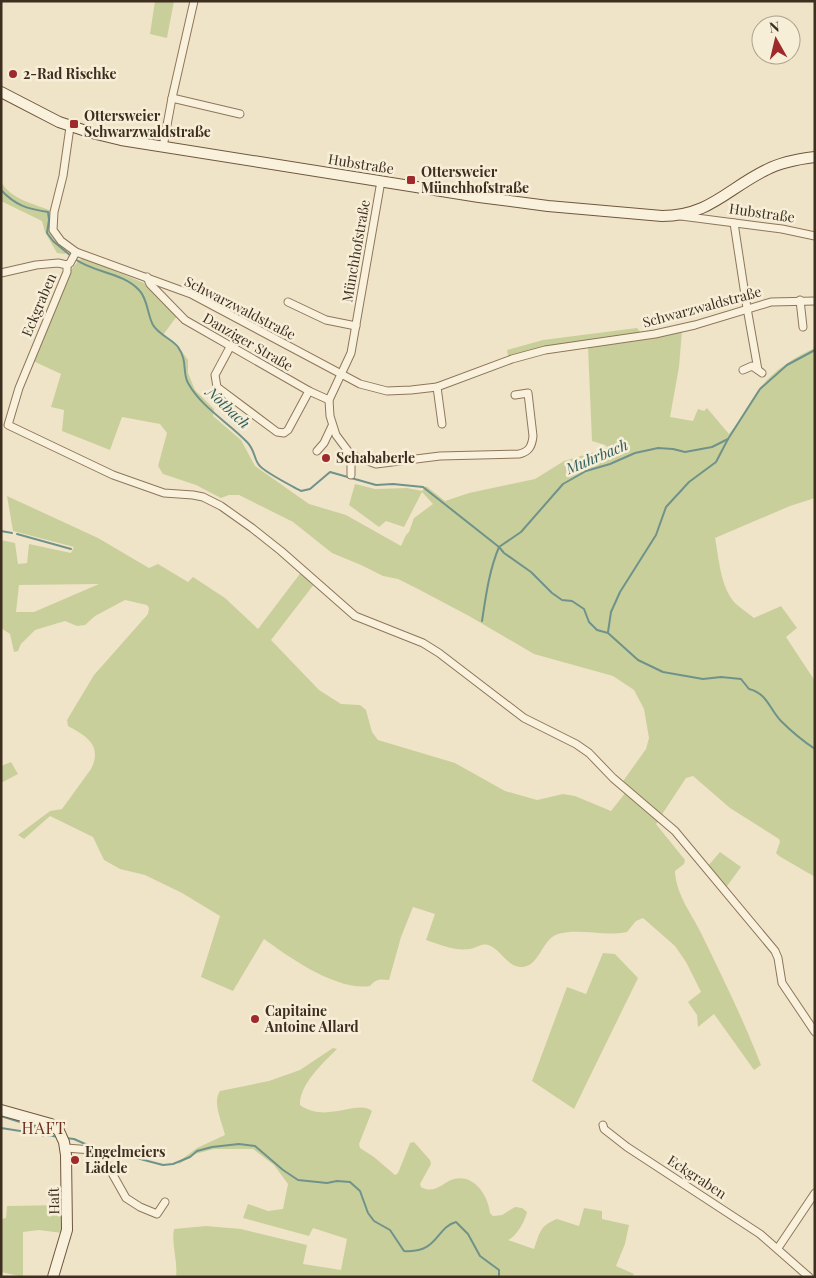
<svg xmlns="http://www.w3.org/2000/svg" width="816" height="1278" font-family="'Playfair Display',serif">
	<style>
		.green { fill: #c9cf9b; fill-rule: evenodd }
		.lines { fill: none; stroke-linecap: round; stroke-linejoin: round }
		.stream { stroke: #6f938a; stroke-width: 2 }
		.street-casing { stroke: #8d765c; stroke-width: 9 }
		.secondary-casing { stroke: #6f573f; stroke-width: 12 }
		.street { stroke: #faf1dc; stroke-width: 7 }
		.secondary { stroke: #faf1dc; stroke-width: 10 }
		.poi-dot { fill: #9e2a2b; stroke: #f7eed8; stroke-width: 2 }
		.labels { text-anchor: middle; stroke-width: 5; stroke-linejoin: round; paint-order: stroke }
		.poi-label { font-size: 14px; font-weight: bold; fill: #3d2e20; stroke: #f7eed8; text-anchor: start }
		.street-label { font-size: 14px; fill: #3d2e20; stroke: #f7eed8 }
		.water-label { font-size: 15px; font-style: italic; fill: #2f5d5a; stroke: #f7eed8 }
		.quarter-label { font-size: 16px; letter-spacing: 1px; fill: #6b2e1e; stroke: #f7eed8 }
	</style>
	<rect width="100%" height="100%" fill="#f0e4c8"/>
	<g class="green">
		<path d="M 155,1 L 174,1 L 167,38 L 150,34 Z"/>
		<path d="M 1,181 C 9,199 35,204 52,211 C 51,233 51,235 66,252 L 65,254 L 57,253 L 45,232 L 42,221 L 1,201 Z"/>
		<path d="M 84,258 L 144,283 L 177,316 L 163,335 L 178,346 L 188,360 L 188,373 L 195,390 L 214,409 L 213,416 L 241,440 L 255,466 L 309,504 L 346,515 L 401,546 L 406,535 L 409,532 L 414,518 L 433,504 L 422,492 L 404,527 L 386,521 L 379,527 L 349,505 L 355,484 L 375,489 L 407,488 L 422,491 L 426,486 L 445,501 L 469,493 L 535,479 L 564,461 L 608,448 L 605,445 L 592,441 L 588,347 L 623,343 L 682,331 L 679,367 L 670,417 L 693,421 L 698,409 L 704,411 L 707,408 L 729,434 C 740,421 747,406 757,392 C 770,373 794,357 815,348 L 815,498 L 790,506 L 715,538 C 719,558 720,586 735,603 C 740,608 748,613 754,618 L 781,606 L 797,628 L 786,637 L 815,681 L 815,877 L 779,856 L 776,853 L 780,842 L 779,839 L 730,808 L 693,776 L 686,778 L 661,816 L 621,784 L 646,749 L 649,738 L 644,709 L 634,690 L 613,676 L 534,654 L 469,616 L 418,589 L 398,579 L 383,576 L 361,565 L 332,553 L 293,522 L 239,495 L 229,495 L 221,498 L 196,485 L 163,474 L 158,466 L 167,433 L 160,424 L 122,417 L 110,450 L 62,431 L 64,410 L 51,407 L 61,374 L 31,360 L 70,271 L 79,260 Z"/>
		<path d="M 637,328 L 641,333 L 560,344 L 508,356 L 507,350 L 543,340 Z"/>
		<path d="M 7,496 L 98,538 L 149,568 L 158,564 L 188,582 L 193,577 L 225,598 L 258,629 L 302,571 L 315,583 L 271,640 L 319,690 L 341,704 L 360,705 L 366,710 L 372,732 L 378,740 L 455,763 L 505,791 L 537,800 L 563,794 L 575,796 L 611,811 L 626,792 L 660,819 L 656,824 L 685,860 L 684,864 L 675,871 C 676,895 692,914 702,935 C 723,978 744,1021 761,1065 L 754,1070 L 714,1014 L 698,1027 L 697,1015 L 688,1002 L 701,992 L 686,962 L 675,946 L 643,918 L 636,921 L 627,932 C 604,937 580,928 558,934 C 542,939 540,965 523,967 C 507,968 501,949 488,945 C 482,943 476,948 470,949 C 453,951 441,945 426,940 L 435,914 L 413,907 L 401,937 L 389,980 C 380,979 376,979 370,986 C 337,991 290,958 264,939 L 233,991 L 201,977 L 220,916 L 182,893 L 145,875 L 120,869 L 104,860 L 93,837 L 50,816 L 24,839 L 18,835 L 50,811 L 62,809 L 91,769 C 103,745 86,736 68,726 L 67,720 L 94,675 L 148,614 L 149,608 L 147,605 L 125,600 L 95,616 L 85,625 L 77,626 L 65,621 L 35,630 L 21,644 L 18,651 L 14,652 L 10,634 L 1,628 L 1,540 L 15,543 L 18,564 L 27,563 L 29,544 L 71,553 L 74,547 L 13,531 ZM 99,584 L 34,612 L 16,612 L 19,585 Z"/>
		<path d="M 11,762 L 18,774 L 1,783 L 1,766 Z"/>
		<path d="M 720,852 L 741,867 L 725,889 L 708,866 Z"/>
		<path d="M 603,953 L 615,954 L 638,978 L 574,1109 L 532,1081 L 567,987 L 586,994 Z"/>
		<path d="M 333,1048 L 337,1049 C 323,1063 299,1085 300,1105 C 326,1124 357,1099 372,1111 L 359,1144 L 360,1148 L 374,1157 L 395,1175 L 398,1173 L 410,1143 L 414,1142 L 430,1160 L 431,1164 L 420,1184 L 421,1187 C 435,1195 443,1182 454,1179 C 474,1174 488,1195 490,1213 L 493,1216 L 502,1215 L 515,1207 L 522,1208 L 527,1212 C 525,1221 517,1236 508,1240 L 534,1249 C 540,1233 539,1226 557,1219 L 579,1226 L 584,1208 L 602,1211 L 602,1219 L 629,1225 L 625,1244 L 616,1266 L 634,1274 L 632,1277 L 176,1277 C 178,1260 171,1245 174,1229 L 206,1226 L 241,1229 L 307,1245 L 303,1264 L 341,1270 L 347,1239 L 313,1228 L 309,1236 L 243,1218 L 248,1204 L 268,1211 L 283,1209 L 288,1184 L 274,1165 L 253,1149 L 214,1149 L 195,1154 L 179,1164 L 178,1162 L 197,1148 L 225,1135 C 222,1122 212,1102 220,1091 L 269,1081 L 300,1070 Z"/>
		<path d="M 63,1205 L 62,1233 L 39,1230 L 23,1232 L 23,1277 L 1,1272 L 1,1219 L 6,1218 L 7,1206 Z"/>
	</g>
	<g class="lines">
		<g class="stream">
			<path d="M 1,190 C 16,206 28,209 48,212 L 49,220 L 47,233 L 53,241 L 71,256"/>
			<path d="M 75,259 C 94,273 122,272 139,290 C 148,299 147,314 153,325 C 159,335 172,339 178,347 C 188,361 182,372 188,383 C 202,408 228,422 247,442 C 255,450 254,459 259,465 C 264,472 292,486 301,491 L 310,489 L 330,472 L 376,485 L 393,484 L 423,487 L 499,547 L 504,553 L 531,572 L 552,593 L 562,600 L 572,601 L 584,609 L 589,622 L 597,630 L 608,633 L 638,660 L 663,672 L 703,679 L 721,677 L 741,679 L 749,689 C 767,693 770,710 781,721 C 792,732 803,741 815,749"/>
			<path d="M 1,531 L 12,533"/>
			<path d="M 17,534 L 71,549"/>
			<path d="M 499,547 L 521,532 L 563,484 L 586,471 L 610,464 L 635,453 L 658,448 L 673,449 L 685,452 L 712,447 L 728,439 L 760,389 L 787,365 L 815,350"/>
			<path d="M 482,621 C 486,595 489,571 499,547"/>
			<path d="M 608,632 L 611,612 L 620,592 L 656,535 L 666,507 L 689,482 L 716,462 L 728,439"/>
			<path d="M 1,1116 L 42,1129 L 43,1136"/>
			<path d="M 1,1128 L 59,1137"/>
			<path d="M 66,1138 L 74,1139 L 103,1152 L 125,1155 L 163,1165 L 173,1164 L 190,1157 L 197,1151 L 212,1147 L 239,1144 L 255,1146 L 283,1170 L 298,1180 L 327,1183 L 337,1181 L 350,1182 L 360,1191 L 368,1213 L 374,1221 L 390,1230 L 404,1251 C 438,1254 436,1227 456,1222 L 468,1234 L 480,1256 L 499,1270 L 499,1277"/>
		</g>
		<defs>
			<g id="street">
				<path d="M 172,98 L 240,114"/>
				<path d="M 70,127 L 63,176 L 54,212 L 53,230 L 61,241 L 76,252 L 191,294 L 360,384 L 387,391 L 411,390 L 437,387 L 512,359 L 545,350 L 655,334 L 695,325 L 771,302 L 815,301"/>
				<path d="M 163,147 L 172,98 L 194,1"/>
				<path d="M 381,181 L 351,353 L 329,400 L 330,416 L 336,435 L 351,455 L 376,464 L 440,456 L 519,454 C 529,452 532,446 533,436 L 528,393 L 515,395"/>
				<path d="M 681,216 L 782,229 L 815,236"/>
				<path d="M 734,223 L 747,308 L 758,370 L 762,373"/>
				<path d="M 67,265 L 67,272 L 19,388 L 8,425 L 113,475 L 164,493 L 193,495 L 203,497 L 221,506 L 252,528 L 281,551 L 355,616 L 423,643 L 439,653 L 524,718 L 576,744 L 589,753 L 613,778 L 675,831 L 775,951 L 778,958 L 782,983 L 815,1032"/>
				<path d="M 1,273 L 36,265 L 58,263 L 67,265 L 70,263 L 76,252"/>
				<path d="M 147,277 L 150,284 L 185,320 L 309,391 L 329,400"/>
				<path d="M 800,300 L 803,327"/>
				<path d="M 288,302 L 326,320 L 356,326"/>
				<path d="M 230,347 L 215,375 L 217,387 L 277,432 L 284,433 L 288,430 L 309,391"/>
				<path d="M 743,370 L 752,366 L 758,370"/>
				<path d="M 437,387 L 442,424"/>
				<path d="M 317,451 L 324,443 L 332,426"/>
				<path d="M 351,475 L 351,455"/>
				<path d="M 603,1125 L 604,1129 L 627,1147 L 760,1234 L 809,1277"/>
				<path d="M 66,1148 L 92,1150 L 108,1166 L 126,1198 L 140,1207 L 157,1214 L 165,1202"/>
				<path d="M 778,1248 L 815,1193"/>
			</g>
			<g id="secondary">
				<path d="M 1,92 L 59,122 L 92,133 L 121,140 L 479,197 L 548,206 L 662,216 C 709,216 727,189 766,170 C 781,162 798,159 815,157"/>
				<path d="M 1,1110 L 51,1124 L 59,1131 L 64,1142 L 66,1155 L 67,1230 L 53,1277"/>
			</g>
		</defs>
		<use href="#street" class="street-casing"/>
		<use href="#secondary" class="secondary-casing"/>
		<use href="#street" class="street"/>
		<use href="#secondary" class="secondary"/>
	</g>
	<g class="poi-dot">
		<circle cx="13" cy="74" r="5"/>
		<rect x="69" y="119" width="10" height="10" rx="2.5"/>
		<rect x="406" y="175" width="10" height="10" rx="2.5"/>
		<circle cx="326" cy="458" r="5"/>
		<circle cx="255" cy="1019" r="5"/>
		<circle cx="75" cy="1160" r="5"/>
	</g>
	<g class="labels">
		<g class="poi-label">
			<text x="23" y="79">2-Rad Rischke</text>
			<text x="84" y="121">Ottersweier<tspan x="84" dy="16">Schwarzwaldstraße</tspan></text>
			<text x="421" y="177">Ottersweier<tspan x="421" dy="16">Münchhofstraße</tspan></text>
			<text x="336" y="463">Schababerle</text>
			<text x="265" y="1016">Capitaine<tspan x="265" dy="16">Antoine Allard</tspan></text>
			<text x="85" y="1157">Engelmeiers<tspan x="85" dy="16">Lädele</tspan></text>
		</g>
		<g class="street-label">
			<text transform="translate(361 164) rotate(9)" y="5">Hubstraße</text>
			<text transform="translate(762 213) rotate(8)" y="5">Hubstraße</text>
			<text transform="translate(356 251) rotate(-80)" y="5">Münchhofstraße</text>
			<text transform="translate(39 305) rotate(-67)" y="5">Eckgraben</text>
			<text transform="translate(702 307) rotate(-15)" y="5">Schwarzwaldstraße</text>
			<text transform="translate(240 308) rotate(27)" y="5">Schwarzwaldstraße</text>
			<text transform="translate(248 342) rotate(30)" y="5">Danziger Straße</text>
			<text transform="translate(697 1177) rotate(33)" y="5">Eckgraben</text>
			<text transform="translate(54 1201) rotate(-91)" y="5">Haft</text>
		</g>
		<g class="water-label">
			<text transform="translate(228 408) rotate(43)" y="5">Notbach</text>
			<text transform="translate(597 457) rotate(-23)" y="5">Muhrbach</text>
		</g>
		<g class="quarter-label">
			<text x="44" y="1134">HAFT</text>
		</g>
	</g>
	<rect width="816" height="1278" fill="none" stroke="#3d2e20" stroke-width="5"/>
	<g transform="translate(776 40) rotate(352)"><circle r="24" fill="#f7eed8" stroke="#ada18e"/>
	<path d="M0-4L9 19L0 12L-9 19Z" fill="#9e2a2b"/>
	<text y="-8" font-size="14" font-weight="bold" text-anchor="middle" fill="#3d2e20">N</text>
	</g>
</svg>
